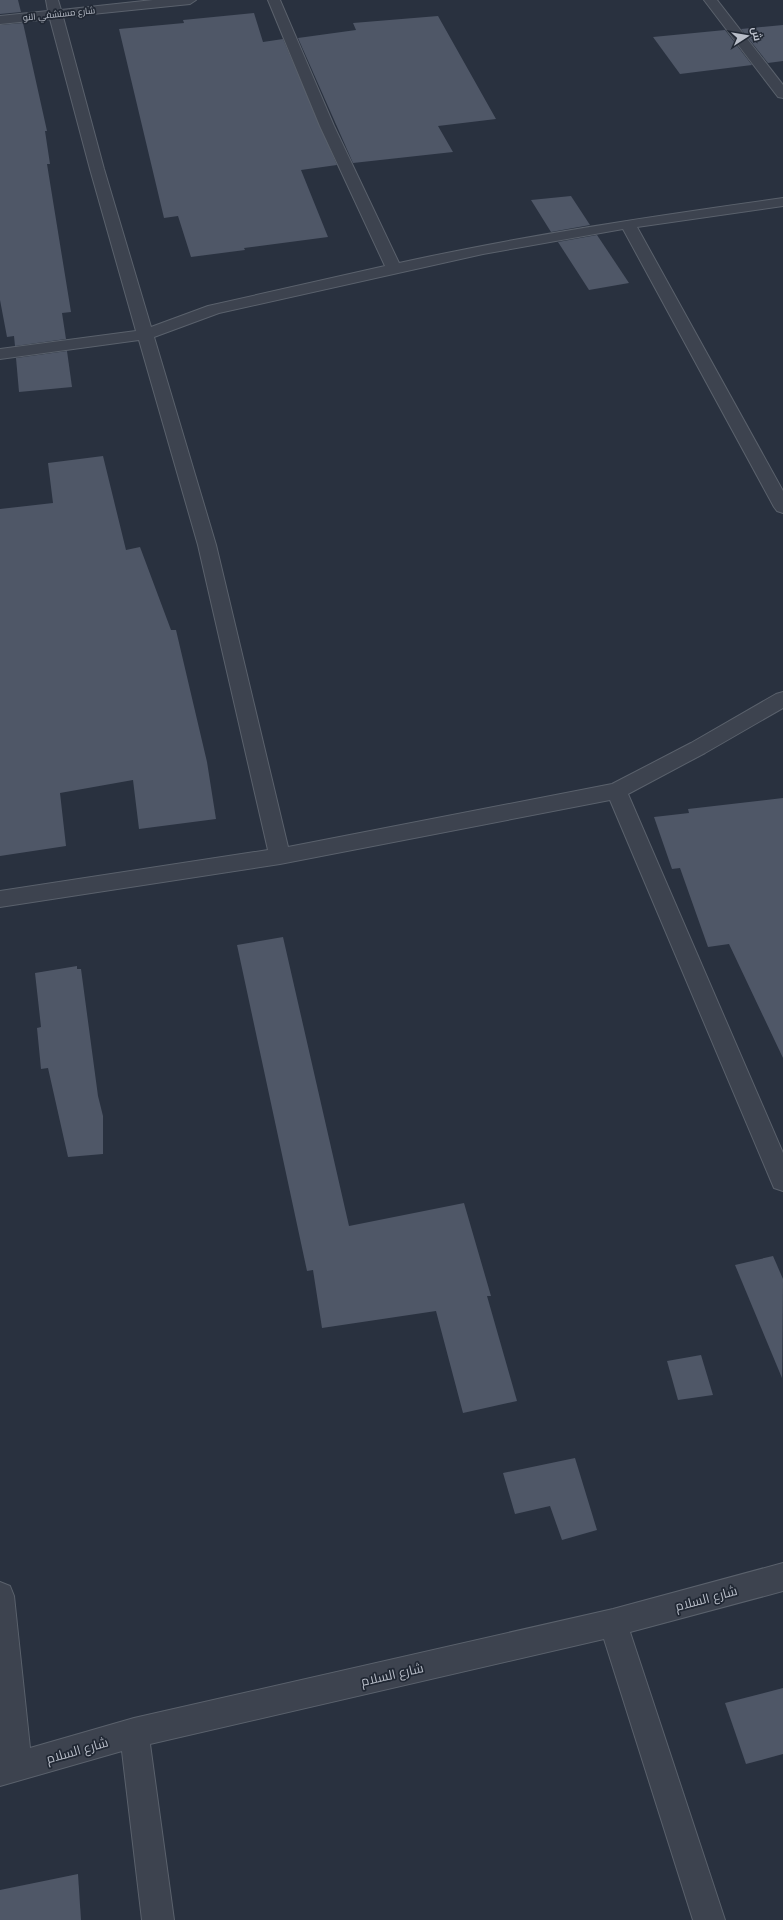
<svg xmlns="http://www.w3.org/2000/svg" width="783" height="1920" font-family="Mulish,Cairo,sans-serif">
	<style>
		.building { fill: #4f5767 }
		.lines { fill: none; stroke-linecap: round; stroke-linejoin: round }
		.minor-casing { stroke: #5a616c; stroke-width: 2 }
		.minor { fill: #3d434f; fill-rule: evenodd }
		.labels { text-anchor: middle; stroke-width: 3.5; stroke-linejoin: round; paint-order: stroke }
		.far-street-label { font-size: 9px; fill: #b9bec9; stroke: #212834 }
		.near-street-label { font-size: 13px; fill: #b9bec9; stroke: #212834 }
	</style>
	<rect width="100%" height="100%" fill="#29313f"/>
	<g class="building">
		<path d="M 0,0 L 18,0 L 21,12 L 0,14 Z"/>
		<path d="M 254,13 L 263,42 L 283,39 L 337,165 L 301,170 L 328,237 L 244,248 L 245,250 L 191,257 L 178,216 L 164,218 L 119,29 L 184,23 L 183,20 Z"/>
		<path d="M 438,16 L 496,119 L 438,126 L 453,152 L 353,163 L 298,38 L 356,30 L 353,23 Z"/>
		<path d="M 23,23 L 47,131 L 45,131 L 50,164 L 47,164 L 71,312 L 62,313 L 66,339 L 15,346 L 14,336 L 7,337 L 0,300 L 0,25 Z"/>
		<path d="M 783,25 L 783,61 L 768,63 L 741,29 Z"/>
		<path d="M 725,30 L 752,65 L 680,74 L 653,37 Z"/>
		<path d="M 571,196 L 590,225 L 551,232 L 531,200 Z"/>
		<path d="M 597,235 L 629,283 L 589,290 L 558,242 Z"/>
		<path d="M 67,351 L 72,387 L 19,392 L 16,358 Z"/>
		<path d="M 103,456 L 126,550 L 140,547 L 171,630 L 176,630 L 207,762 L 216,819 L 139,829 L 133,780 L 60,793 L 66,846 L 0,856 L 0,509 L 53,503 L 48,463 Z"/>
		<path d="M 783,798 L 783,1058 L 729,944 L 708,947 L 680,868 L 672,869 L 654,817 L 689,813 L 688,809 Z"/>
		<path d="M 283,937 L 349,1226 L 464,1203 L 491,1296 L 487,1296 L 517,1401 L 463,1413 L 436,1311 L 322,1328 L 313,1270 L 307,1271 L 237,945 Z"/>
		<path d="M 77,966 L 77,969 L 81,969 L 98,1096 L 103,1116 L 103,1154 L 68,1157 L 48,1068 L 41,1069 L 37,1028 L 41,1027 L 35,973 Z"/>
		<path d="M 773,1256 L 783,1279 L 782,1378 L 735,1265 Z"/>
		<path d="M 701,1355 L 713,1395 L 678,1400 L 667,1361 Z"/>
		<path d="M 575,1458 L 597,1530 L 562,1540 L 550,1506 L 515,1514 L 503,1473 Z"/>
		<path d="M 783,1688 L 783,1754 L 746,1764 L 725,1703 Z"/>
		<path d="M 78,1874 L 81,1920 L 0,1920 L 0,1890 Z"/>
	</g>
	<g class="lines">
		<defs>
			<g id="minor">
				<path d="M 46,0 L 58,0 L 61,10 L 153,0 L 196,0 L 190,4 L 63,17 L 104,169 L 151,327 L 208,306 L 385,266 L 320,126 L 268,0 L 280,0 L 334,126 L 399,263 C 526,235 654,216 783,198 L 783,206 L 637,227 L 783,491 L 783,513 L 777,511 L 774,507 L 623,229 L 483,254 L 219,313 L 154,337 L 216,545 L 288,847 L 612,784 L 691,743 L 776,694 L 783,692 L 783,708 L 705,753 L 628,794 L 783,1153 L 783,1191 L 774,1188 L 771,1181 L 610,800 L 280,864 L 0,907 L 0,891 L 268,850 L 198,545 L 139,340 L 0,359 L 0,349 L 136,331 L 90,169 L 50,19 L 0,24 L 0,16 L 48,11 Z"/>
				<path d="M 704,0 L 717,0 L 783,85 L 783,98 L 778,97 Z"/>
				<path d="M 783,1563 L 783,1591 L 630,1632 L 725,1920 L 693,1920 L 604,1639 L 150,1744 L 174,1920 L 142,1920 L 122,1751 L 0,1786 L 0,1582 L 10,1586 L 14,1596 L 30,1748 L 134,1718 L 613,1609 Z"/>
			</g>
		</defs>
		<use href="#minor" class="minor-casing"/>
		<use href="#minor" class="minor"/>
	</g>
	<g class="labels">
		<g class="far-street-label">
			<text transform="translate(59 14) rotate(-6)" y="3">شارع مستشفي النو</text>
		</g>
		<g class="near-street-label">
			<text transform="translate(706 1598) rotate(-15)" y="5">شارع السلام</text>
			<text transform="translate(392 1674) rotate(-13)" y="5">شارع السلام</text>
			<text transform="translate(77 1750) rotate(-16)" y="5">شارع السلام</text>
		</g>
	</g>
	<g transform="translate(747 36) rotate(78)" stroke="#212834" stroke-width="3" paint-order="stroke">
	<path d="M0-3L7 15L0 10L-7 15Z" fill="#b9bec9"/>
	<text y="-6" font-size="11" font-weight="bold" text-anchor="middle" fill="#b9bec9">ش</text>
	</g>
</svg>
